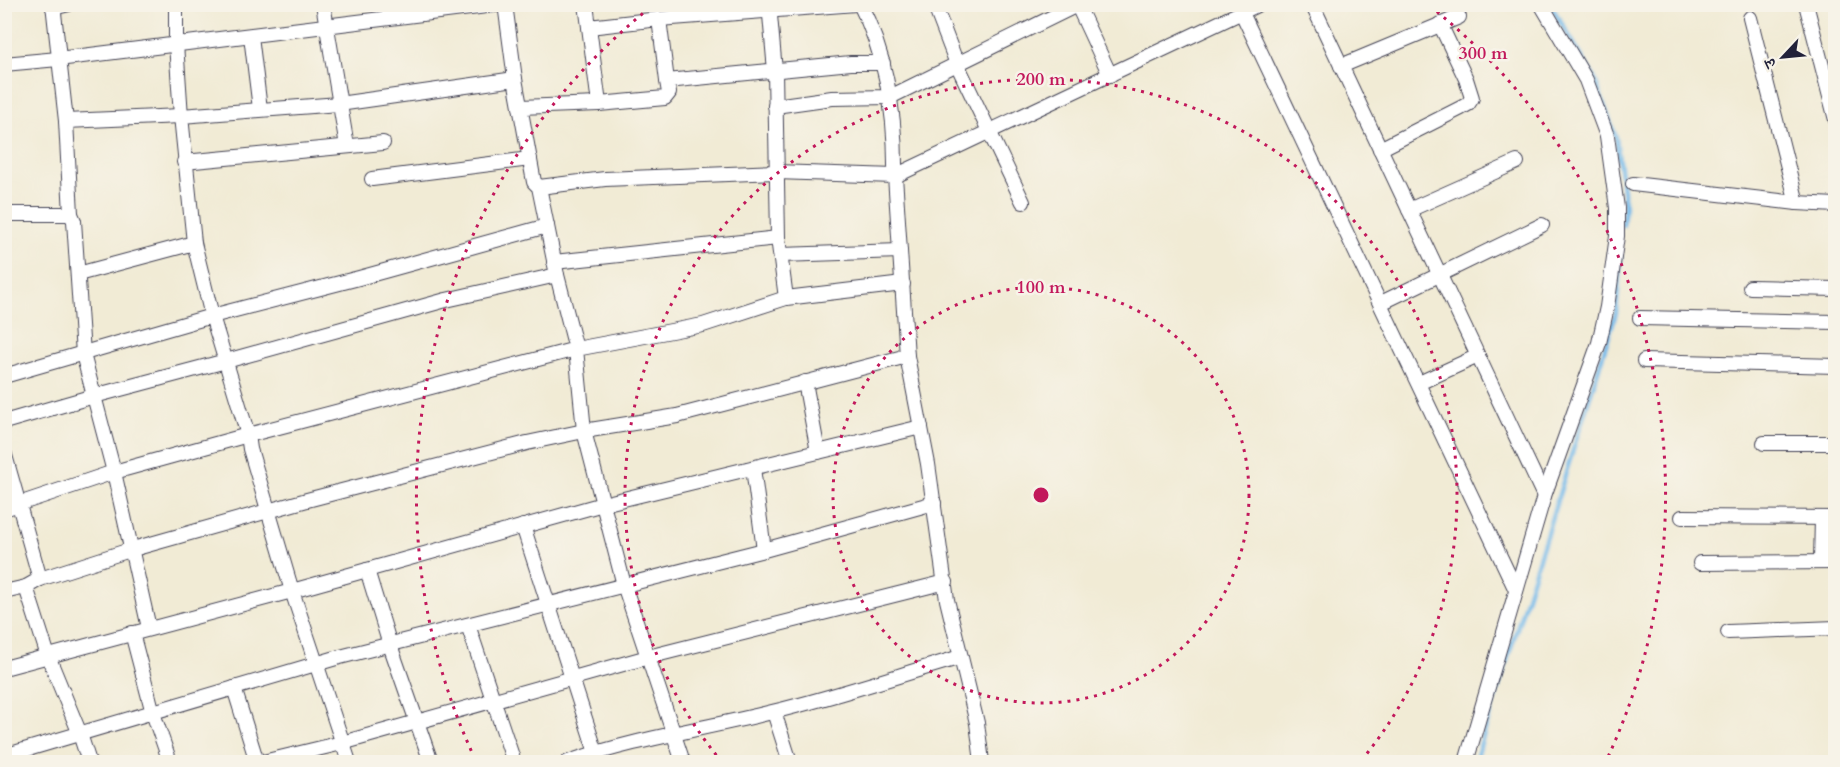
<svg xmlns="http://www.w3.org/2000/svg" width="1840" height="767" font-family="Cardo,'Noto Serif Devanagari',serif">
	<style>
		.lines { fill: none; stroke-linecap: round; stroke-linejoin: round }
		.stream { stroke: #73baea; stroke-width: 4.5 }
		.street-casing { stroke: #414052; stroke-width: 16 }
		.street { stroke: #fff; stroke-width: 14 }
		.ring { fill: none; stroke: #c2185b; stroke-width: 3; stroke-dasharray: 3 6 }
		.centre { fill: #c2185b; stroke: #f7f3e8; stroke-width: 3 }
		.ring-label { font-size: 18px; text-anchor: middle; font-weight: bold; fill: #c2185b; stroke: #f7f3e8; stroke-width: 5; stroke-linejoin: round; paint-order: stroke }
	</style>
	<rect width="100%" height="100%" fill="#f7f3e8"/>
	<filter id="ink" filterUnits="userSpaceOnUse"><feTurbulence type="fractalNoise" baseFrequency=".0167" numOctaves="2"/><feDisplacementMap in="SourceGraphic" scale="12" xChannelSelector="R" yChannelSelector="G"/><feConvolveMatrix kernelMatrix="1 2 1 2 8 2 1 2 1" color-interpolation-filters="sRGB"/></filter>
	<filter id="wash" filterUnits="userSpaceOnUse"><feTurbulence type="fractalNoise" baseFrequency=".008" numOctaves="4" result="noise"/><feDisplacementMap in="SourceGraphic" scale="24" xChannelSelector="R" yChannelSelector="G"/><feGaussianBlur stdDeviation="1.35" result="paint"/><feColorMatrix in="noise" values="0 0 0 0 0 0 0 0 0 0 0 0 0 0 0 0 0 1.4 0 .05"/><feComposite in="paint" operator="in"/></filter>
	<g filter="url(#wash)">
		<rect width="100%" height="100%" fill="#f1ebd5"/>
		<g class="lines">
			<g class="stream">
				<path d="M 1550,4 L 1594,77 L 1616,138 L 1625,205 L 1623,225"/>
				<path d="M 1475,762 L 1616,313 L 1621,257"/>
			</g>
		</g>
	</g>
	<g filter="url(#ink)">
		<g class="lines">
			<defs>
				<g id="street">
					<path d="M 53,4 L 66,121 L 71,214"/>
					<path d="M 323,4 L 347,146"/>
					<path d="M 586,4 L 599,104"/>
					<path d="M 769,4 L 775,71 L 778,238 L 786,298"/>
					<path d="M 860,4 C 887,57 896,118 895,176 L 907,356 L 928,464 L 947,600 L 977,723 L 982,762"/>
					<path d="M 934,4 L 957,64 L 1023,202"/>
					<path d="M 1077,4 L 1110,75"/>
					<path d="M 1312,4 L 1544,496"/>
					<path d="M 1806,4 L 1836,120"/>
					<path d="M 53,8 L 69,4"/>
					<path d="M 1242,13 L 1516,590"/>
					<path d="M 1750,18 L 1797,203"/>
					<path d="M 659,19 L 667,81"/>
					<path d="M 589,27 L 659,19 L 856,4"/>
					<path d="M 251,36 L 260,109"/>
					<path d="M 4,64 L 58,59 L 503,4"/>
					<path d="M 1341,66 L 1459,17"/>
					<path d="M 775,106 L 832,98 L 890,97 L 1079,4"/>
					<path d="M 520,107 L 599,104 L 665,98 L 669,93 L 667,81 L 851,63 L 883,63"/>
					<path d="M 66,121 L 181,116 L 339,104 L 515,79"/>
					<path d="M 1380,149 L 1461,108 L 1468,104 L 1472,98 L 1466,79 L 1440,24"/>
					<path d="M 184,162 L 383,143"/>
					<path d="M 372,179 L 530,159"/>
					<path d="M 1633,184 L 1797,203 L 1836,205"/>
					<path d="M 539,187 L 605,179 L 776,172 L 895,176 L 1259,4"/>
					<path d="M 1409,210 L 1517,162"/>
					<path d="M 4,214 L 71,214 L 74,221 L 83,354 L 114,472 L 149,628"/>
					<path d="M 781,255 L 900,251"/>
					<path d="M 554,262 L 778,238"/>
					<path d="M 78,274 L 194,243"/>
					<path d="M 1750,287 L 1836,289"/>
					<path d="M 1381,303 L 1542,225"/>
					<path d="M 1640,318 L 1836,322"/>
					<path d="M 1644,361 L 1836,366"/>
					<path d="M 4,376 L 212,316 L 359,278 L 547,226"/>
					<path d="M 805,382 L 818,452"/>
					<path d="M 1419,383 L 1478,356"/>
					<path d="M 4,422 L 94,396 L 226,361 L 446,300 L 557,275"/>
					<path d="M 1764,443 L 1836,443"/>
					<path d="M 4,452 L 40,579"/>
					<path d="M 753,468 L 764,550"/>
					<path d="M 4,509 L 114,472 L 248,435 L 576,349 L 557,275 L 539,187 L 534,182 L 515,79 L 505,4"/>
					<path d="M 1682,517 L 1836,518"/>
					<path d="M 523,526 L 599,762"/>
					<path d="M 1821,562 L 1822,518"/>
					<path d="M 1700,563 L 1836,562"/>
					<path d="M 367,570 L 390,645 L 431,762"/>
					<path d="M 26,587 L 48,656 L 80,734 L 89,762"/>
					<path d="M 4,592 L 26,587 L 40,579 L 133,549 L 307,500 L 527,443 L 584,431 L 677,416 L 907,356"/>
					<path d="M 468,625 L 514,762"/>
					<path d="M 1728,632 L 1836,628"/>
					<path d="M 132,633 L 153,713 L 170,762"/>
					<path d="M 4,668 L 292,591 L 250,449 L 248,435 L 212,316 L 194,243 L 181,116 L 176,44 L 176,4"/>
					<path d="M 234,688 L 257,762"/>
					<path d="M 774,712 L 790,762"/>
					<path d="M 4,756 L 336,658 L 764,550 L 934,503"/>
					<path d="M 263,762 L 342,743 L 648,657 L 946,582"/>
					<path d="M 349,762 L 292,591 L 603,504 L 921,427"/>
					<path d="M 568,762 C 634,739 704,729 772,712 C 835,697 899,675 961,657"/>
					<path d="M 683,762 L 624,585 L 584,431 L 576,349 L 703,325 L 786,298 L 903,284"/>
					<path d="M 1466,762 L 1544,496 L 1599,343 L 1607,307 L 1617,236 L 1617,208 L 1607,136 L 1586,80 L 1541,4"/>
				</g>
			</defs>
			<use href="#street" class="street-casing"/>
			<use href="#street" class="street"/>
		</g>
	</g>
	<g class="ring">
		<circle cx="1041" cy="495" r="208"/>
		<path d="M722 762A416 416 0 1 1 1360 762"/>
		<path d="M475 759A625 625 0 0 1 652 6M1430 6A625 625 0 0 1 1607 759"/>
	</g>
	<circle cx="1041" cy="495" r="9" class="centre"/>
	<g class="ring-label">
		<text x="1483" y="59">300 m</text>
		<text x="1041" y="85">200 m</text>
		<text x="1041" y="293">100 m</text>
	</g>
	<rect width="1840" height="767" fill="none" stroke="#f7f3e8" stroke-width="24"/>
	<g transform="translate(1783 57) rotate(244)" stroke="#f7f3e8" stroke-width="4.5" paint-order="stroke">
	<path d="M0-4.5L10 22L0 15L-10 22Z" fill="#22223b"/>
	<text y="-9" font-size="16" font-weight="bold" text-anchor="middle" fill="#22223b">उ</text>
	</g>
</svg>
